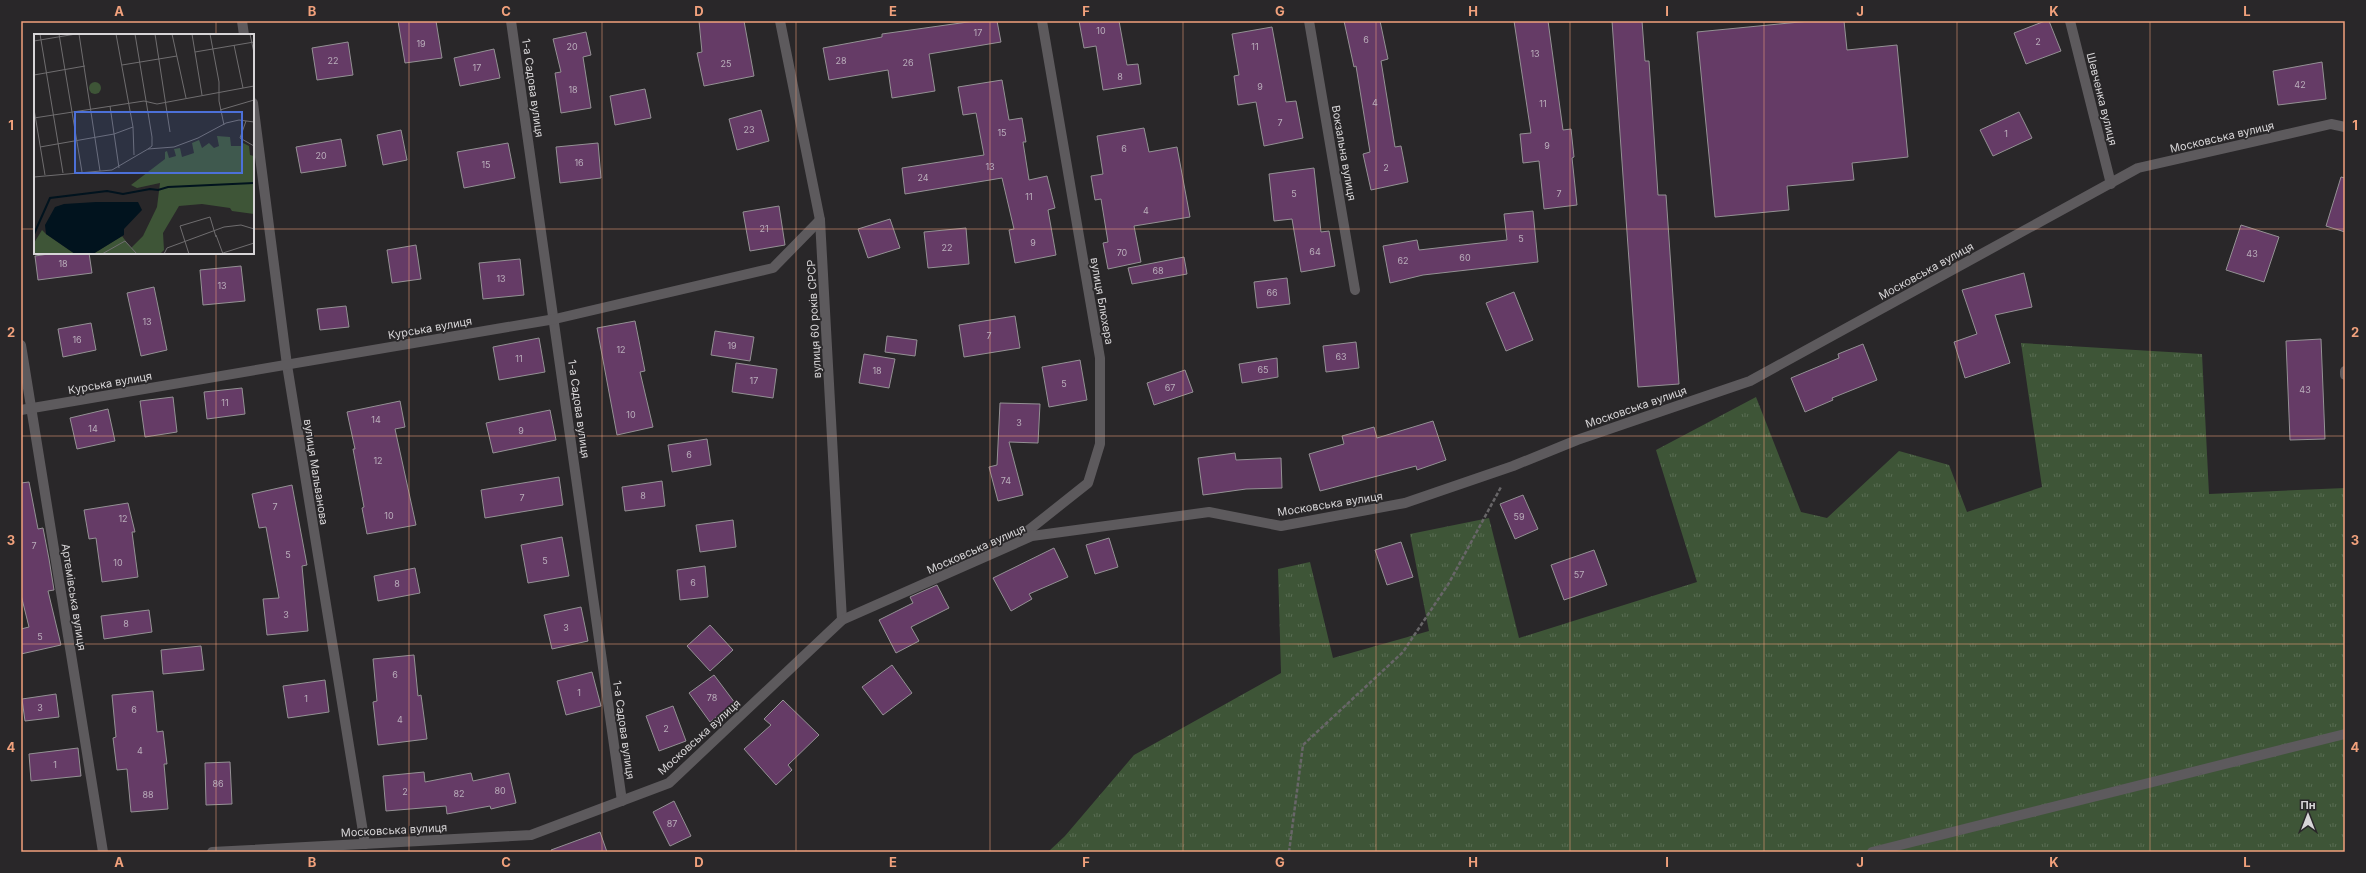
<svg xmlns="http://www.w3.org/2000/svg" width="2366" height="873" font-family="Inter,sans-serif">
	<style>
		.grass { fill: url(#grass-tufts) }
		.building { fill: #653b66; stroke: #949194 }
		.lines { fill: none; stroke-linecap: round; stroke-linejoin: round }
		.path { stroke: #686668; stroke-width: 2.5; stroke-dasharray: 4 2; stroke-linecap: butt }
		.service { stroke: #5d5a5d; stroke-width: 10 }
		.minor { stroke: #5d5a5d; stroke-width: 10 }
		.grid { fill: none; stroke: #f1a17c; stroke-width: 1; stroke-opacity: 0.55 }
		.labels { text-anchor: middle; stroke-width: 3.5; stroke-linejoin: round; paint-order: stroke }
		.number-label { font-size: 9px; fill: #baaebb }
		.street-label { font-size: 11px; fill: #d7d5d7; stroke: #292729 }
		.inset-river { fill: none; stroke: #01131e; stroke-width: 2 }
		.inset-road { fill: none; stroke: #6f6d6f; stroke-width: 1 }
		.view { fill: #4c70d8; fill-opacity: 0.15; stroke: #4c70d8; stroke-width: 2 }
		.inset-edge { fill: none; stroke: #d7d5d7; stroke-width: 2 }
		.neatline { fill: none; stroke: #f1a17c; stroke-width: 1.5 }
		.grid-label { font-size: 13px; text-anchor: middle; font-weight: bold; fill: #f1a17c }
	</style>
	<defs>
		<pattern id="grass-tufts" width="24" height="20" patternUnits="userSpaceOnUse"><rect width="24" height="20" fill="#3e5537"/><path d="M3 7l-1-3M5 7V3M7 7l1-3M15 17l-1-3M17 17v-4M19 17l1-3" fill="none" stroke="#596d53"/></pattern>
	</defs>
	<rect width="100%" height="100%" fill="#292729"/>
	<path class="grass" d="M 2021,343 L 2202,354 L 2209,494 L 2345,488 L 2345,852 L 1048,852 L 1065,836 L 1134,755 L 1281,673 L 1278,569 L 1310,562 L 1333,658 L 1429,631 L 1410,534 L 1489,518 L 1519,638 L 1697,582 L 1656,450 L 1756,397 L 1801,512 L 1827,518 L 1899,451 L 1949,465 L 1967,512 L 2042,487 Z"/>
	<g class="building">
		<path d="M 398,21 L 436,21 L 442,58 L 405,63 Z"/>
		<path d="M 699,21 L 744,21 L 754,76 L 704,86 L 697,53 L 702,52 Z"/>
		<path d="M 975,21 L 997,21 L 1001,42 L 929,54 L 935,91 L 892,98 L 888,70 L 829,80 L 823,48 L 882,37 L 882,34 Z"/>
		<path d="M 1079,21 L 1119,21 L 1127,65 L 1138,64 L 1141,84 L 1103,90 L 1096,46 L 1084,48 Z"/>
		<path d="M 1344,21 L 1380,21 L 1388,59 L 1381,61 L 1395,147 L 1401,146 L 1408,182 L 1371,190 L 1363,154 L 1370,152 L 1356,66 L 1354,67 Z"/>
		<path d="M 1514,21 L 1548,21 L 1563,130 L 1571,129 L 1574,157 L 1572,158 L 1577,205 L 1544,209 L 1539,161 L 1523,163 L 1520,134 L 1531,133 Z"/>
		<path d="M 1612,21 L 1642,21 L 1645,61 L 1649,61 L 1658,195 L 1666,195 L 1679,384 L 1638,387 Z"/>
		<path d="M 1810,21 L 1844,21 L 1847,50 L 1897,45 L 1908,157 L 1852,163 L 1854,180 L 1787,186 L 1789,210 L 1715,217 L 1697,32 Z"/>
		<path d="M 2045,21 L 2049,21 L 2061,51 L 2026,64 L 2014,33 Z"/>
		<path d="M 1272,27 L 1286,102 L 1296,101 L 1303,138 L 1264,146 L 1256,102 L 1238,105 L 1234,76 L 1239,75 L 1232,34 Z"/>
		<path d="M 586,32 L 591,55 L 583,57 L 591,108 L 561,113 L 555,73 L 561,72 L 553,39 Z"/>
		<path d="M 348,42 L 353,75 L 317,80 L 312,48 Z"/>
		<path d="M 494,49 L 500,78 L 460,86 L 454,58 Z"/>
		<path d="M 2322,62 L 2326,99 L 2278,105 L 2273,71 Z"/>
		<path d="M 1002,80 L 1009,120 L 1022,118 L 1026,142 L 1023,142 L 1029,180 L 1047,176 L 1055,208 L 1048,210 L 1056,255 L 1015,263 L 1009,230 L 1014,229 L 1002,178 L 905,194 L 902,168 L 984,155 L 976,113 L 963,115 L 958,87 Z"/>
		<path d="M 645,89 L 651,118 L 615,125 L 610,96 Z"/>
		<path d="M 761,110 L 769,141 L 737,150 L 729,119 Z"/>
		<path d="M 2019,112 L 2032,138 L 1993,156 L 1980,130 Z"/>
		<path d="M 1144,128 L 1149,152 L 1177,147 L 1190,217 L 1134,226 L 1141,262 L 1108,269 L 1103,243 L 1108,242 L 1101,199 L 1095,200 L 1091,176 L 1103,174 L 1097,136 Z"/>
		<path d="M 401,130 L 407,160 L 383,165 L 377,135 Z"/>
		<path d="M 341,139 L 346,166 L 301,173 L 296,147 Z"/>
		<path d="M 508,143 L 515,178 L 464,188 L 457,152 Z"/>
		<path d="M 598,143 L 601,178 L 560,183 L 556,147 Z"/>
		<path d="M 1314,168 L 1321,232 L 1329,231 L 1335,266 L 1301,272 L 1292,219 L 1274,221 L 1269,174 Z"/>
		<path d="M 2341,177 L 2345,178 L 2345,232 L 2326,226 Z"/>
		<path d="M 779,206 L 785,245 L 750,251 L 743,212 Z"/>
		<path d="M 1533,211 L 1538,262 L 1423,275 L 1390,283 L 1383,246 L 1417,240 L 1419,250 L 1507,240 L 1504,214 Z"/>
		<path d="M 890,219 L 900,248 L 868,258 L 858,229 Z"/>
		<path d="M 2241,225 L 2279,237 L 2264,282 L 2226,270 Z"/>
		<path d="M 966,228 L 969,264 L 928,268 L 924,232 Z"/>
		<path d="M 416,245 L 421,279 L 392,283 L 387,250 Z"/>
		<path d="M 55,253 L 89,253 L 92,273 L 38,280 L 35,256 Z"/>
		<path d="M 1184,257 L 1187,274 L 1132,284 L 1128,268 Z"/>
		<path d="M 520,259 L 524,295 L 483,299 L 479,263 Z"/>
		<path d="M 241,266 L 245,301 L 203,305 L 200,270 Z"/>
		<path d="M 2024,273 L 2032,307 L 1995,315 L 2010,363 L 1965,378 L 1954,342 L 1977,334 L 1962,290 Z"/>
		<path d="M 1287,278 L 1290,304 L 1257,308 L 1254,282 Z"/>
		<path d="M 154,287 L 167,350 L 141,356 L 127,293 Z"/>
		<path d="M 1514,292 L 1533,340 L 1506,351 L 1486,303 Z"/>
		<path d="M 346,306 L 349,327 L 320,330 L 317,309 Z"/>
		<path d="M 1015,316 L 1020,348 L 964,357 L 959,325 Z"/>
		<path d="M 635,321 L 645,371 L 640,372 L 653,427 L 617,435 L 597,328 Z"/>
		<path d="M 91,323 L 96,350 L 63,357 L 58,329 Z"/>
		<path d="M 715,331 L 754,337 L 750,361 L 711,355 Z"/>
		<path d="M 887,336 L 917,340 L 915,356 L 885,352 Z"/>
		<path d="M 539,338 L 545,372 L 499,380 L 493,347 Z"/>
		<path d="M 2321,339 L 2325,439 L 2290,440 L 2286,341 Z"/>
		<path d="M 1356,342 L 1359,368 L 1326,372 L 1323,346 Z"/>
		<path d="M 1863,344 L 1877,380 L 1832,398 L 1833,400 L 1805,412 L 1791,378 L 1839,358 L 1838,354 Z"/>
		<path d="M 864,354 L 895,359 L 889,388 L 859,383 Z"/>
		<path d="M 1277,358 L 1278,377 L 1242,383 L 1239,364 Z"/>
		<path d="M 1080,360 L 1087,400 L 1049,407 L 1042,367 Z"/>
		<path d="M 736,363 L 777,369 L 773,398 L 732,392 Z"/>
		<path d="M 1185,370 L 1193,392 L 1154,405 L 1147,383 Z"/>
		<path d="M 242,388 L 245,414 L 207,419 L 204,392 Z"/>
		<path d="M 173,397 L 177,432 L 145,437 L 140,401 Z"/>
		<path d="M 400,401 L 405,427 L 395,429 L 416,525 L 367,534 L 362,508 L 364,507 L 353,449 L 355,449 L 347,412 Z"/>
		<path d="M 1000,403 L 1040,404 L 1038,443 L 1009,442 L 1023,495 L 998,501 L 989,467 L 997,465 Z"/>
		<path d="M 108,409 L 115,441 L 77,449 L 70,418 Z"/>
		<path d="M 550,410 L 556,440 L 493,453 L 486,423 Z"/>
		<path d="M 1433,421 L 1446,460 L 1417,470 L 1416,466 L 1320,491 L 1309,454 L 1344,444 L 1342,436 L 1374,427 L 1377,438 Z"/>
		<path d="M 707,439 L 711,465 L 672,472 L 668,445 Z"/>
		<path d="M 1235,453 L 1236,460 L 1281,458 L 1282,488 L 1246,489 L 1203,495 L 1198,458 Z"/>
		<path d="M 559,477 L 563,505 L 485,518 L 481,490 Z"/>
		<path d="M 662,481 L 665,506 L 625,511 L 622,487 Z"/>
		<path d="M 29,482 L 38,529 L 43,528 L 49,559 L 54,590 L 48,591 L 61,645 L 21,654 L 21,629 L 29,627 L 21,595 L 21,483 Z"/>
		<path d="M 292,485 L 307,565 L 302,566 L 308,631 L 267,635 L 263,599 L 279,598 L 266,527 L 259,528 L 252,494 Z"/>
		<path d="M 1523,495 L 1538,529 L 1515,539 L 1500,504 Z"/>
		<path d="M 128,503 L 135,532 L 132,532 L 138,577 L 102,582 L 96,538 L 89,539 L 84,510 Z"/>
		<path d="M 733,520 L 736,547 L 700,552 L 696,525 Z"/>
		<path d="M 562,537 L 569,576 L 528,583 L 521,545 Z"/>
		<path d="M 1109,538 L 1118,567 L 1095,574 L 1086,545 Z"/>
		<path d="M 1401,542 L 1413,577 L 1387,585 L 1375,550 Z"/>
		<path d="M 1054,548 L 1068,577 L 1029,594 L 1032,599 L 1011,611 L 993,578 Z"/>
		<path d="M 1594,550 L 1607,585 L 1564,600 L 1551,565 Z"/>
		<path d="M 705,566 L 708,597 L 680,600 L 677,570 Z"/>
		<path d="M 415,568 L 420,593 L 378,601 L 374,576 Z"/>
		<path d="M 937,585 L 949,608 L 911,627 L 919,641 L 896,653 L 879,620 L 913,603 L 910,597 Z"/>
		<path d="M 581,607 L 588,641 L 552,649 L 544,615 Z"/>
		<path d="M 149,610 L 152,632 L 104,639 L 101,616 Z"/>
		<path d="M 710,625 L 733,650 L 710,671 L 687,646 Z"/>
		<path d="M 201,646 L 204,670 L 163,674 L 161,650 Z"/>
		<path d="M 414,655 L 418,696 L 421,695 L 427,739 L 378,745 L 373,702 L 377,701 L 373,659 Z"/>
		<path d="M 892,665 L 912,693 L 883,715 L 862,687 Z"/>
		<path d="M 592,672 L 601,706 L 566,715 L 557,681 Z"/>
		<path d="M 714,675 L 735,703 L 710,722 L 689,693 Z"/>
		<path d="M 325,680 L 329,712 L 288,718 L 283,686 Z"/>
		<path d="M 153,691 L 157,732 L 163,731 L 167,764 L 164,764 L 168,809 L 131,812 L 127,769 L 117,770 L 113,738 L 116,737 L 112,695 Z"/>
		<path d="M 56,694 L 59,717 L 25,721 L 22,699 Z"/>
		<path d="M 783,700 L 819,735 L 788,765 L 792,770 L 776,785 L 744,749 L 771,725 L 764,719 Z"/>
		<path d="M 673,706 L 686,741 L 659,751 L 646,716 Z"/>
		<path d="M 78,748 L 81,776 L 31,781 L 29,754 Z"/>
		<path d="M 230,762 L 232,804 L 206,805 L 205,763 Z"/>
		<path d="M 424,772 L 425,782 L 471,773 L 473,781 L 509,773 L 516,803 L 491,809 L 490,806 L 447,814 L 446,806 L 386,811 L 383,776 Z"/>
		<path d="M 674,801 L 691,836 L 670,846 L 653,812 Z"/>
		<path d="M 600,832 L 607,852 L 552,852 L 551,850 Z"/>
	</g>
	<g class="lines">
		<path class="path" d="M 1289,852 L 1303,745 L 1403,652 L 1449,583 L 1501,487"/>
		<path class="service" d="M 1872,852 L 2345,734"/>
		<g class="minor">
			<path d="M 242,21 L 244,35"/>
			<path d="M 511,21 L 622,801"/>
			<path d="M 780,21 L 820,220 L 842,620"/>
			<path d="M 1309,21 L 1355,290"/>
			<path d="M 2070,21 L 2111,184"/>
			<path d="M 253,103 L 287,365 L 365,844"/>
			<path d="M 21,345 L 103,852"/>
			<path d="M 2345,371 L 2345,375"/>
			<path d="M 21,410 L 555,319 L 773,268 L 820,220"/>
			<path d="M 1020,537 L 1088,483 L 1100,444 L 1100,358 L 1042,21"/>
			<path d="M 212,852 L 531,835 L 669,783 L 842,620 L 1032,536 L 1209,512 L 1281,526 L 1405,503 L 1513,466 L 1577,440 L 1750,381 L 2138,168 L 2331,124 L 2345,127"/>
		</g>
	</g>
	<path class="grid" d="M 216,21 L 216,35M 409,21 L 409,852M 602,21 L 602,852M 796,21 L 796,852M 990,21 L 990,852M 1183,21 L 1183,852M 1376,21 L 1376,852M 1570,21 L 1570,852M 1764,21 L 1764,852M 1957,21 L 1957,852M 2150,21 L 2150,852M 21,229 L 35,229M 253,229 L 2345,229M 216,253 L 216,852M 21,436 L 2345,436M 21,644 L 2345,644"/>
	<g class="labels">
		<g class="number-label">
			<text x="1101" y="34">10</text>
			<text x="978" y="36">17</text>
			<text x="1366" y="43">6</text>
			<text x="2038" y="45">2</text>
			<text x="421" y="47">19</text>
			<text x="572" y="50">20</text>
			<text x="1255" y="50">11</text>
			<text x="1535" y="57">13</text>
			<text x="333" y="64">22</text>
			<text x="841" y="64">28</text>
			<text x="908" y="66">26</text>
			<text x="726" y="67">25</text>
			<text x="477" y="71">17</text>
			<text x="1120" y="80">8</text>
			<text x="2300" y="88">42</text>
			<text x="1260" y="90">9</text>
			<text x="573" y="93">18</text>
			<text x="1375" y="106">4</text>
			<text x="1543" y="107">11</text>
			<text x="1280" y="126">7</text>
			<text x="749" y="133">23</text>
			<text x="1002" y="136">15</text>
			<text x="2006" y="137">1</text>
			<text x="1547" y="149">9</text>
			<text x="1124" y="152">6</text>
			<text x="321" y="159">20</text>
			<text x="579" y="166">16</text>
			<text x="486" y="168">15</text>
			<text x="990" y="170">13</text>
			<text x="1386" y="171">2</text>
			<text x="923" y="181">24</text>
			<text x="1294" y="197">5</text>
			<text x="1559" y="197">7</text>
			<text x="1029" y="200">11</text>
			<text x="1146" y="214">4</text>
			<text x="764" y="232">21</text>
			<text x="1521" y="242">5</text>
			<text x="1033" y="246">9</text>
			<text x="947" y="251">22</text>
			<text x="1315" y="255">64</text>
			<text x="1122" y="256">70</text>
			<text x="2252" y="257">43</text>
			<text x="1465" y="261">60</text>
			<text x="1403" y="264">62</text>
			<text x="63" y="267">18</text>
			<text x="1158" y="274">68</text>
			<text x="501" y="282">13</text>
			<text x="222" y="289">13</text>
			<text x="1272" y="296">66</text>
			<text x="147" y="325">13</text>
			<text x="989" y="339">7</text>
			<text x="77" y="343">16</text>
			<text x="732" y="349">19</text>
			<text x="621" y="353">12</text>
			<text x="1341" y="360">63</text>
			<text x="519" y="362">11</text>
			<text x="1263" y="373">65</text>
			<text x="877" y="374">18</text>
			<text x="754" y="384">17</text>
			<text x="1064" y="387">5</text>
			<text x="1170" y="391">67</text>
			<text x="2305" y="393">43</text>
			<text x="225" y="406">11</text>
			<text x="631" y="418">10</text>
			<text x="376" y="423">14</text>
			<text x="1019" y="426">3</text>
			<text x="93" y="432">14</text>
			<text x="521" y="434">9</text>
			<text x="689" y="458">6</text>
			<text x="378" y="464">12</text>
			<text x="1006" y="484">74</text>
			<text x="643" y="499">8</text>
			<text x="522" y="501">7</text>
			<text x="275" y="510">7</text>
			<text x="389" y="519">10</text>
			<text x="1519" y="520">59</text>
			<text x="123" y="522">12</text>
			<text x="34" y="549">7</text>
			<text x="288" y="558">5</text>
			<text x="545" y="564">5</text>
			<text x="118" y="566">10</text>
			<text x="1579" y="578">57</text>
			<text x="693" y="586">6</text>
			<text x="397" y="587">8</text>
			<text x="286" y="618">3</text>
			<text x="126" y="627">8</text>
			<text x="566" y="631">3</text>
			<text x="40" y="640">5</text>
			<text x="395" y="678">6</text>
			<text x="579" y="696">1</text>
			<text x="712" y="701">78</text>
			<text x="306" y="702">1</text>
			<text x="40" y="711">3</text>
			<text x="134" y="713">6</text>
			<text x="400" y="723">4</text>
			<text x="666" y="732">2</text>
			<text x="140" y="754">4</text>
			<text x="55" y="768">1</text>
			<text x="218" y="787">86</text>
			<text x="500" y="794">80</text>
			<text x="405" y="795">2</text>
			<text x="459" y="797">82</text>
			<text x="148" y="798">88</text>
			<text x="672" y="827">87</text>
		</g>
		<g class="street-label">
			<text transform="translate(533 88) rotate(82)" y="4">1-а Садова вулиця</text>
			<text transform="translate(2102 99) rotate(76)" y="4">Шевченка вулиця</text>
			<text transform="translate(2222 137) rotate(-13)" y="4">Московська вулиця</text>
			<text transform="translate(1344 153) rotate(80)" y="4">Вокзальна вулиця</text>
			<text transform="translate(1926 271) rotate(-29)" y="4">Московська вулиця</text>
			<text transform="translate(1102 301) rotate(80)" y="4">вулиця Блюхера</text>
			<text transform="translate(814 319) rotate(-93)" y="4">вулиця 60 років СРСР</text>
			<text transform="translate(430 328) rotate(-10)" y="4">Курська вулиця</text>
			<text transform="translate(110 383) rotate(-10)" y="4">Курська вулиця</text>
			<text transform="translate(1636 407) rotate(-19)" y="4">Московська вулиця</text>
			<text transform="translate(579 409) rotate(82)" y="4">1-а Садова вулиця</text>
			<text transform="translate(316 472) rotate(81)" y="4">вулиця Мальванова</text>
			<text transform="translate(1330 504) rotate(-9)" y="4">Московська вулиця</text>
			<text transform="translate(976 549) rotate(-24)" y="4">Московська вулиця</text>
			<text transform="translate(74 597) rotate(81)" y="4">Артемівська вулиця</text>
			<text transform="translate(624 730) rotate(82)" y="4">1-а Садова вулиця</text>
			<text transform="translate(699 737) rotate(-42)" y="4">Московська вулиця</text>
			<text transform="translate(394 830) rotate(-3)" y="4">Московська вулиця</text>
		</g>
	</g>
	<g transform="translate(34 34)">
		<rect width="220" height="220" fill="#292729"/>
		<path d="M 183,102 L 196,103 L 197,112 L 207,112 L 207,108 L 215,112 L 216,121 L 220,122 L 220,180 L 198,177 L 196,174 L 168,170 L 145,172 L 129,199 L 130,216 L 126,220 L 59,220 L 88,202 L 97,214 L 109,202 L 123,173 L 126,149 L 103,154 L 97,151 L 131,125 L 131,118 L 133,117 L 135,124 L 142,122 L 140,115 L 146,114 L 148,123 L 160,119 L 158,109 L 165,106 L 168,114 L 175,109 L 180,114 L 185,112 ZM 8,196 L 12,200 L 41,220 L 0,220 L 0,209 Z" fill="#3e5537"/>
		<path d="M55 54a6 6 0 1 1 12 0a6 6 0 1 1-12 0Z" fill="#3e5537"/>
		<path d="M 62,168 L 104,168 L 108,176 L 90,195 L 90,201 L 59,220 L 41,220 L 12,200 L 11,191 L 21,173 L 30,170 Z" fill="#01131e"/>
		<path class="inset-river" d="M 0,200 L 16,164 L 73,157 L 89,160 L 116,155 L 124,156 L 134,153 L 220,149"/>
		<path class="inset-road" d="M 6,0 L 29,139M 25,0 L 48,138M 45,0 L 66,137M 82,0 L 99,93 L 100,121M 101,0 L 118,103 L 118,112 L 114,115M 121,0 L 136,98M 138,0 L 152,64M 158,0 L 168,61M 176,0 L 185,48 L 185,67 L 190,91M 216,0 L 220,19M 0,7 L 42,0M 200,11 L 209,54M 161,18 L 220,8M 88,31 L 143,22M 0,41 L 51,32M 76,72 L 85,134M 0,75 L 11,141M 186,76 L 220,66M 0,84 L 110,67 L 123,70 L 220,52M 212,87 L 206,104 L 220,112M 6,113 L 80,100 L 99,93M 0,143 L 78,136 L 114,115 L 140,113 L 164,104 L 192,89 L 205,86 L 220,88M 182,201 L 189,220M 189,219 L 220,209M 68,220 L 91,207 L 103,220M 130,220 L 133,214 L 190,193 L 207,191 L 220,195M 155,220 L 146,192 L 176,183 L 182,203"/>
		<path class="view" d="M 41,78 L 208,78 L 208,139 L 41,139 Z"/>
		<rect width="220" height="220" class="inset-edge"/>
	</g>
	<rect width="2366" height="873" fill="none" stroke="#292729" stroke-width="44"/>
	<g transform="translate(2308 815)" stroke="#292729" stroke-width="3" paint-order="stroke">
	<path d="M0-3L7 15L0 10L-7 15Z" fill="#d7d5d7"/>
	<text y="-6" font-size="11" font-weight="bold" text-anchor="middle" fill="#d7d5d7">Пн</text>
	</g>
	<rect x="22" y="22" width="2322" height="829" class="neatline"/>
	<g class="grid-label">
		<text x="119" y="16">A</text>
		<text x="312" y="16">B</text>
		<text x="506" y="16">C</text>
		<text x="699" y="16">D</text>
		<text x="893" y="16">E</text>
		<text x="1086" y="16">F</text>
		<text x="1280" y="16">G</text>
		<text x="1473" y="16">H</text>
		<text x="1667" y="16">I</text>
		<text x="1860" y="16">J</text>
		<text x="2054" y="16">K</text>
		<text x="2247" y="16">L</text>
		<text x="11" y="130">1</text>
		<text x="2355" y="130">1</text>
		<text x="11" y="337">2</text>
		<text x="2355" y="337">2</text>
		<text x="11" y="545">3</text>
		<text x="2355" y="545">3</text>
		<text x="11" y="752">4</text>
		<text x="2355" y="752">4</text>
		<text x="119" y="867">A</text>
		<text x="312" y="867">B</text>
		<text x="506" y="867">C</text>
		<text x="699" y="867">D</text>
		<text x="893" y="867">E</text>
		<text x="1086" y="867">F</text>
		<text x="1280" y="867">G</text>
		<text x="1473" y="867">H</text>
		<text x="1667" y="867">I</text>
		<text x="1860" y="867">J</text>
		<text x="2054" y="867">K</text>
		<text x="2247" y="867">L</text>
	</g>
</svg>
